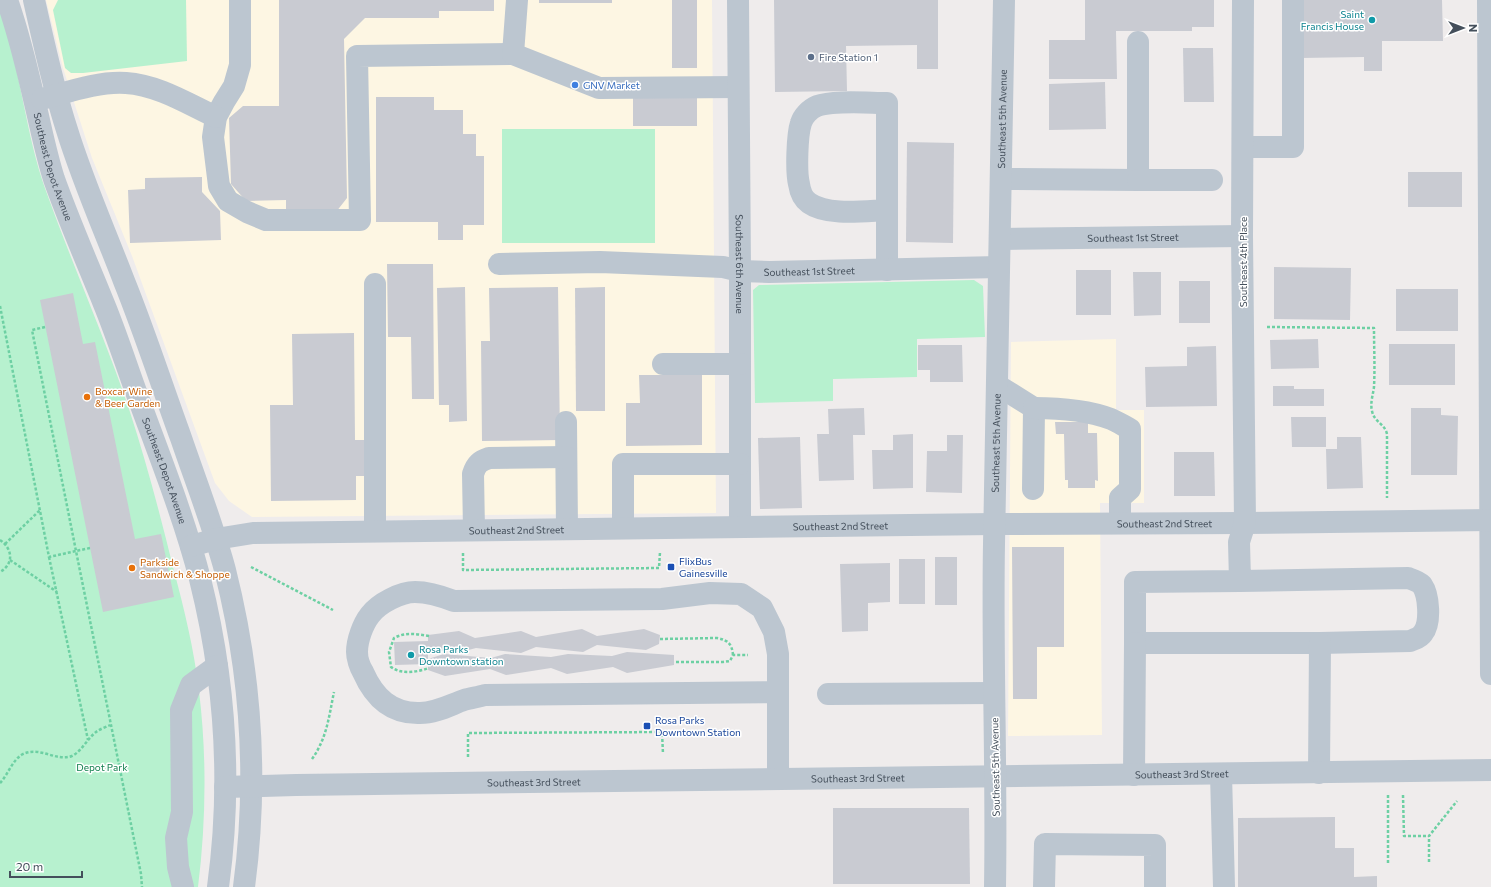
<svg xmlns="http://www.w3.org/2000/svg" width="1491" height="887" font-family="Commissioner,sans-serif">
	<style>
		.commercial { fill: #fdf6e3 }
		.green { fill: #b7f1cf }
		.building { fill: #c9cbd2 }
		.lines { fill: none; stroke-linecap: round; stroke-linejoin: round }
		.path { stroke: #6dd0a3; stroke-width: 2.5; stroke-dasharray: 3 2; stroke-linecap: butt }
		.minor { stroke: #bcc6d0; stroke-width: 22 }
		.culture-dot { fill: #0f9aa8; stroke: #fff; stroke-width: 1.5 }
		.service-dot { fill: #5c6f8a; stroke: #fff; stroke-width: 1.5 }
		.shop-dot { fill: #3f7fe0; stroke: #fff; stroke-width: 1.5 }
		.food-dot { fill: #e8710a; stroke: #fff; stroke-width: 1.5 }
		.transit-dot { fill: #1a4fb4; stroke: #fff; stroke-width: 1.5 }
		.labels { text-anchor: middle; stroke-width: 3; stroke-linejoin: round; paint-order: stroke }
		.culture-label { font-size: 10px; fill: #0d838f; stroke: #fff; text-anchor: end }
		.service-label { font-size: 10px; fill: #4e5e75; stroke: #fff; text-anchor: start }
		.shop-label { font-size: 10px; fill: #366cbe; stroke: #fff; text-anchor: start }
		.street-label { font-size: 10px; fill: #444f5b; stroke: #fff }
		.food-label { font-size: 10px; fill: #c56008; stroke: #fff; text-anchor: start }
		.transit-label { font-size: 10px; fill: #164399; stroke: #fff; text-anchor: start }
		.park-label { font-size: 10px; fill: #117f4d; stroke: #fff }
	</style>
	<rect width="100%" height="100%" fill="#efecec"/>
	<g class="commercial">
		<path d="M 46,0 L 712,0 L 716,513 L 252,517 L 229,501 L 215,483 L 132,256 L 92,158 L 63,68 Z"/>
		<path d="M 1116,339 L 1116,410 L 1144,410 L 1144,503 L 1100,503 L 1102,735 L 1008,736 L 1011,342 Z"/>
	</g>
	<g class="green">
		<path d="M 58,0 L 186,0 L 187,61 L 83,73 L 71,73 L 65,68 L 53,10 Z"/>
		<path d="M 0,10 C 21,69 25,133 46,191 C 72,264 104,335 129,409 C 146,461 160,514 173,567 C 184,608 194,649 199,691 C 207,756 206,823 198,887 L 0,887 Z"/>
		<rect x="502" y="129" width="153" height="114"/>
		<path d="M 974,280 L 983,286 L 985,337 L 917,339 L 917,377 L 833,379 L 833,401 L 755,403 L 753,290 L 759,285 Z"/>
	</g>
	<g class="building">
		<path d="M 279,0 L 494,0 L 494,11 L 439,11 L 439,18 L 365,18 L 344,39 L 347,198 L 336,212 L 286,212 L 286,200 L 246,201 L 231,184 L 229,118 L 243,106 L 279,106 Z"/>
		<rect x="539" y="0" width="73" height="3"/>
		<rect x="672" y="0" width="25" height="68"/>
		<path d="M 774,0 L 938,0 L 938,69 L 917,69 L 917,45 L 846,46 L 847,91 L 775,92 Z"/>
		<path d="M 1085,0 L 1214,0 L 1214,27 L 1192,27 L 1192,31 L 1116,31 L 1117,79 L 1049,79 L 1049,40 L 1085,40 Z"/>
		<path d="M 1301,0 L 1442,0 L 1443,41 L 1382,41 L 1382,71 L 1364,71 L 1364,57 L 1301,58 Z"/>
		<path d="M 1183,48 L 1213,48 L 1214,102 L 1184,102 Z"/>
		<path d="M 1105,82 L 1106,129 L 1049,130 L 1049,84 Z"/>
		<path d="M 376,97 L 434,97 L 434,110 L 463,110 L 463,134 L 476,134 L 476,156 L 484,156 L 484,225 L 463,225 L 463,240 L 438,240 L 438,222 L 376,222 Z"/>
		<path d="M 633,97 L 697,98 L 697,126 L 633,126 Z"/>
		<path d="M 907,142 L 954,143 L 953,243 L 906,242 Z"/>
		<rect x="1408" y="172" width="54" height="35"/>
		<path d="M 202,177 L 202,192 L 220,211 L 221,240 L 130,243 L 128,190 L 145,189 L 145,178 Z"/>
		<path d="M 387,264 L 433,264 L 434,399 L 412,399 L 411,337 L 388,337 Z"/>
		<path d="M 1274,267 L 1351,268 L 1350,320 L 1274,319 Z"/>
		<rect x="1076" y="270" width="35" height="45"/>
		<path d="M 1133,272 L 1161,272 L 1161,315 L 1134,316 Z"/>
		<rect x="1179" y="281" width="31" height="42"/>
		<path d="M 465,287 L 467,421 L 449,422 L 449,405 L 439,405 L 437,288 Z"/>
		<path d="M 558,287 L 560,440 L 482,441 L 481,341 L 490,341 L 489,288 Z"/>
		<path d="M 605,287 L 605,411 L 576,411 L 575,288 Z"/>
		<rect x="1396" y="289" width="62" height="42"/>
		<path d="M 73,293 L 83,344 L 95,342 L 135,539 L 161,534 L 174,597 L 103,612 L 40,300 Z"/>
		<path d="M 354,333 L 355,440 L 366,440 L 366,476 L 356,476 L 356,500 L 271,501 L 270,405 L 293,405 L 292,334 Z"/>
		<path d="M 1318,339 L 1319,368 L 1271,369 L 1270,340 Z"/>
		<rect x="1389" y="344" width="66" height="41"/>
		<path d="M 918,345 L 962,345 L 963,382 L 930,382 L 930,370 L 918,370 Z"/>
		<path d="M 1216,346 L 1217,406 L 1146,407 L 1145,367 L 1187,366 L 1187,347 Z"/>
		<path d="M 639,375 L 702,375 L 702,445 L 626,446 L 626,403 L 640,403 Z"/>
		<path d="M 1273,386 L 1294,386 L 1294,389 L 1324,389 L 1324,406 L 1273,406 Z"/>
		<path d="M 864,408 L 865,435 L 853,435 L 854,480 L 819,481 L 817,434 L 829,434 L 828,409 Z"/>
		<path d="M 1411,408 L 1441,408 L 1441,415 L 1458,416 L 1457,475 L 1411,475 Z"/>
		<path d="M 1291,417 L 1326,417 L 1326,447 L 1292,447 Z"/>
		<path d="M 1055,422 L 1088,422 L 1088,433 L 1097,433 L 1098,481 L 1095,480 L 1095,488 L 1068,488 L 1068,480 L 1065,480 L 1064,434 L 1056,434 Z"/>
		<path d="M 913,434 L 913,488 L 873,489 L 872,450 L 893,450 L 893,435 Z"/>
		<path d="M 947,435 L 963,435 L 962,493 L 926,492 L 927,451 L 947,451 Z"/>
		<path d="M 800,437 L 802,508 L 760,509 L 758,438 Z"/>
		<path d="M 1337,437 L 1361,437 L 1363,488 L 1327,489 L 1326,449 L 1337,449 Z"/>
		<path d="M 1174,452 L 1214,452 L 1215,496 L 1174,496 Z"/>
		<path d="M 1012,547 L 1064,547 L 1064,647 L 1037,647 L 1037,699 L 1013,699 Z"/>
		<rect x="935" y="557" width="22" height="48"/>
		<rect x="899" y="559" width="26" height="45"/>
		<path d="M 890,563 L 890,602 L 868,603 L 868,631 L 842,632 L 840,564 Z"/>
		<path d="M 582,629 L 597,636 L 644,629 L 660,635 L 659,644 L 646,650 L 597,645 L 583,652 L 536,647 L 521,653 L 476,648 L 461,652 L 428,650 L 428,659 L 444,654 L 491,658 L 505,654 L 551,657 L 568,654 L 612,656 L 627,652 L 674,655 L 674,665 L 627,673 L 613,667 L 567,674 L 551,668 L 506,675 L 490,669 L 445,676 L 428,670 L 428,664 L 395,665 L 394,642 L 428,641 L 428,635 L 459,631 L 475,638 L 521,631 L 536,637 Z"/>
		<path d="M 833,808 L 969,808 L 970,884 L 833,884 Z"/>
		<path d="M 1335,817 L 1335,848 L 1354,848 L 1354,877 L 1377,876 L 1377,887 L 1238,887 L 1238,818 Z"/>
	</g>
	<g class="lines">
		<g class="path">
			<path d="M 0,306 L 49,557 L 76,551 L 141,874 L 142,887"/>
			<path d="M 45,327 L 32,330 L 76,551 L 90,548"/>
			<path d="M 1267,327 L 1374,328 C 1374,347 1375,367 1374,387 C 1373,395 1370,403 1372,411 C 1374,422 1385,424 1387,434 L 1387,498"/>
			<path d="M 0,540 C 13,549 14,564 0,572"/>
			<path d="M 5,544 L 40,510"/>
			<path d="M 463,553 L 463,570 L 659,568 L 660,552"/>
			<path d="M 49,557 L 88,740"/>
			<path d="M 10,560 L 57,592"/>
			<path d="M 251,567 L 333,610"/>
			<path d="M 429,636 C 417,634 405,632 394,638 L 389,652 L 391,667 C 402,675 417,672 429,668"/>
			<path d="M 660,639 L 717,638 C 728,640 732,644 733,655"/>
			<path d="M 676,662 L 723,662 L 730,661 L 733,655 L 748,655"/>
			<path d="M 468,757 L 468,733 L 662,732 L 663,754"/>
			<path d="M 312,759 C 327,738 329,716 334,692"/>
			<path d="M 0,783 C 8,775 12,760 23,754 C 40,746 56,762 72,756 C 82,751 87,739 96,732 C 100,729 106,727 110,725"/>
			<path d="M 1388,795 L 1388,863"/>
			<path d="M 1403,795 L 1404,836 L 1429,836"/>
			<path d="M 1429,862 L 1429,836 L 1457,801"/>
		</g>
		<g class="minor">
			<path id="s1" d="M 7,0 C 19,34 27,68 35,103 C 41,128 46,154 54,179 C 69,221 87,262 104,304 C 118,338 129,374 142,408 C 163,465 185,521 200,579 C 225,679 232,785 218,887"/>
			<path d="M 34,0 C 44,44 53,87 67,130 C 83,182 105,231 124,281 C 145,333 162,386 181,438 C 196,482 213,525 225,570 C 251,673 258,782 244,887"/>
			<path d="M 240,0 L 240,65 L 234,86 L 224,102 L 216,117 L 213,137 L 219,186 L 228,201 L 247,212 L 266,220 L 360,220 L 357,56 L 513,54"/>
			<path d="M 517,0 L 513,54 L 599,88 L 738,87"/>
			<path id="s2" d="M 738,0 L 740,271 L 740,527"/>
			<path d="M 1488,0 L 1491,674"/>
			<path d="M 42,99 C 68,92 99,81 126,83 C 158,85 188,104 216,117"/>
			<path d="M 1243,147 L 1293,147 L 1293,0"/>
			<path d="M 1001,179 L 1138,180 L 1138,42"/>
			<path d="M 1138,180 L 1212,180"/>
			<path d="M 886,210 C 864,211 827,216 809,203 C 803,199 800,191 799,184 C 796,172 797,135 801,123 C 803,116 810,109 817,106 C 833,100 869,103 887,103 L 887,270"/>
			<path id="s3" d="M 1000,239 L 1242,236"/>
			<path id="s4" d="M 499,264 L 600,262 L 723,267 L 740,271 L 769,272 L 999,267"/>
			<path d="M 375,284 L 375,531"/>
			<path d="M 663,364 L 740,364"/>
			<path d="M 997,385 L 1034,408 L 1033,489"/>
			<path d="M 1034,408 C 1060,408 1087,410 1111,419 C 1118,422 1124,426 1130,429 L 1130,489 L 1120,498 L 1120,523"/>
			<path d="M 566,422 L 567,529"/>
			<path d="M 623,528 L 623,464 L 740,464"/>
			<path d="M 474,530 L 473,474 C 476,464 480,461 489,458 L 566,457"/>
			<path id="s5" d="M 191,546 L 216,539 L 253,533 L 994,524 L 1245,523 L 1491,520"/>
			<path d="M 1240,581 L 1135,582 L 1135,643 L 1320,643 L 1410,641 C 1415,639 1420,638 1423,633 C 1431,623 1429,595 1422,585 C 1418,581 1414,580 1408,578 L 1240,581 L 1239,542 L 1245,523 L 1242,236 L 1243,0"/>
			<path d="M 777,692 L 485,695 C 478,697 471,698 464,700 C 450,705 436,713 420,713 C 391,714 374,697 363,672 C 360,667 357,658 357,652 C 357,640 363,624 370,615 C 379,603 401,592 415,592 C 429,592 441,596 454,601 L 662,599 L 710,593 L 741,594 L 762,608 L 774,632 L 778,654 L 778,779"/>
			<path d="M 828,694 L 994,693"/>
			<path d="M 1319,773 L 1320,643"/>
			<path d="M 1221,774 L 1224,887"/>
			<path d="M 1134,775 L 1135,643"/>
			<path id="s6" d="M 225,787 L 296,785 L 1491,770"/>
			<path d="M 183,887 L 178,867 L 176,838 L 182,812 L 181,710 L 191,685 L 217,666"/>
			<path id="s7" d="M 995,887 C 997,773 992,658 994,544 C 997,363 1001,181 1004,0"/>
			<path d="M 1044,887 L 1045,844 L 1155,845 L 1155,887"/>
		</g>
	</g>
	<g class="culture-dot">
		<circle cx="1372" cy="20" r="4"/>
		<circle cx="411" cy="655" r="4"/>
	</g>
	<circle class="service-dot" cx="811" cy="57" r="4"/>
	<circle class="shop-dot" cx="575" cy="85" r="4"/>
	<g class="food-dot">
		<circle cx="87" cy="397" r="4"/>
		<circle cx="132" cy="568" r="4"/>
	</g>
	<g class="transit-dot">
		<rect x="667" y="563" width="8" height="8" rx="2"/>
		<rect x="643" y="722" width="8" height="8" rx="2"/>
	</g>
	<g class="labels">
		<g class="culture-label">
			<text x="1364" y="18">Saint<tspan x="1364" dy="12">Francis House</tspan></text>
			<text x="419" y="653" text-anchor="start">Rosa Parks<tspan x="419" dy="12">Downtown station</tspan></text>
		</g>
		<g class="service-label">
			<text x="819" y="61">Fire Station 1</text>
		</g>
		<g class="shop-label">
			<text x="583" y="89">GNV Market</text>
		</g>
		<g class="street-label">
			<text dy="4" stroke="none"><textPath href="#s7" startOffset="768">Southeast 5th Avenue</textPath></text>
			<text dy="4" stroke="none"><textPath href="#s1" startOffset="173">Southeast Depot Avenue</textPath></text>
			<text dy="4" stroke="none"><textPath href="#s3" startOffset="133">Southeast 1st Street</textPath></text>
			<text transform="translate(1243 262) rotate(-90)" y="4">Southeast 4th Place</text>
			<text dy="4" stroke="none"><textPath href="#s2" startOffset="264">Southeast 6th Avenue</textPath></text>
			<text dy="4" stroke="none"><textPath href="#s4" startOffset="311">Southeast 1st Street</textPath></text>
			<text dy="4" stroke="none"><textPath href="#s7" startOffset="444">Southeast 5th Avenue</textPath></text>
			<text dy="4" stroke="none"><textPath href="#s1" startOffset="497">Southeast Depot Avenue</textPath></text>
			<text dy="4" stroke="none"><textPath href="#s5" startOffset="975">Southeast 2nd Street</textPath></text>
			<text dy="4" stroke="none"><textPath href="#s5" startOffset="651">Southeast 2nd Street</textPath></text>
			<text dy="4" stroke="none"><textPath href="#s5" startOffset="327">Southeast 2nd Street</textPath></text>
			<text transform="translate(995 767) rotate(-91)" y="4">Southeast 5th Avenue</text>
			<text dy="4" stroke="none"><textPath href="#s6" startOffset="957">Southeast 3rd Street</textPath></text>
			<text dy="4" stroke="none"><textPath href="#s6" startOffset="633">Southeast 3rd Street</textPath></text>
			<text dy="4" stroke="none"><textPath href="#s6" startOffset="309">Southeast 3rd Street</textPath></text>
		</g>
		<g class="food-label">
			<text x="95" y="395">Boxcar Wine<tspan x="95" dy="12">&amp; Beer Garden</tspan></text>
			<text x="140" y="566">Parkside<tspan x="140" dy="12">Sandwich &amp; Shoppe</tspan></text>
		</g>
		<g class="transit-label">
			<text x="679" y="565">FlixBus<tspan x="679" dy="12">Gainesville</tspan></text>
			<text x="655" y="724">Rosa Parks<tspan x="655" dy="12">Downtown Station</tspan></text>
		</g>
		<g class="park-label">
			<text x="102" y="771">Depot Park</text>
		</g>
	</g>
	<g transform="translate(1463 28) rotate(90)" stroke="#ffffff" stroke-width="3" paint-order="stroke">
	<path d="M0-3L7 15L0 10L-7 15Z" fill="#444f5b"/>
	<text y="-6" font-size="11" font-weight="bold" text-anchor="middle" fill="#444f5b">N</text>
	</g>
	<path d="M10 871v6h72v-6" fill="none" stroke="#444f5b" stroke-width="2"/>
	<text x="16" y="871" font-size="12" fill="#444f5b" stroke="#ffffff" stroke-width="3" paint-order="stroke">20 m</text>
</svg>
